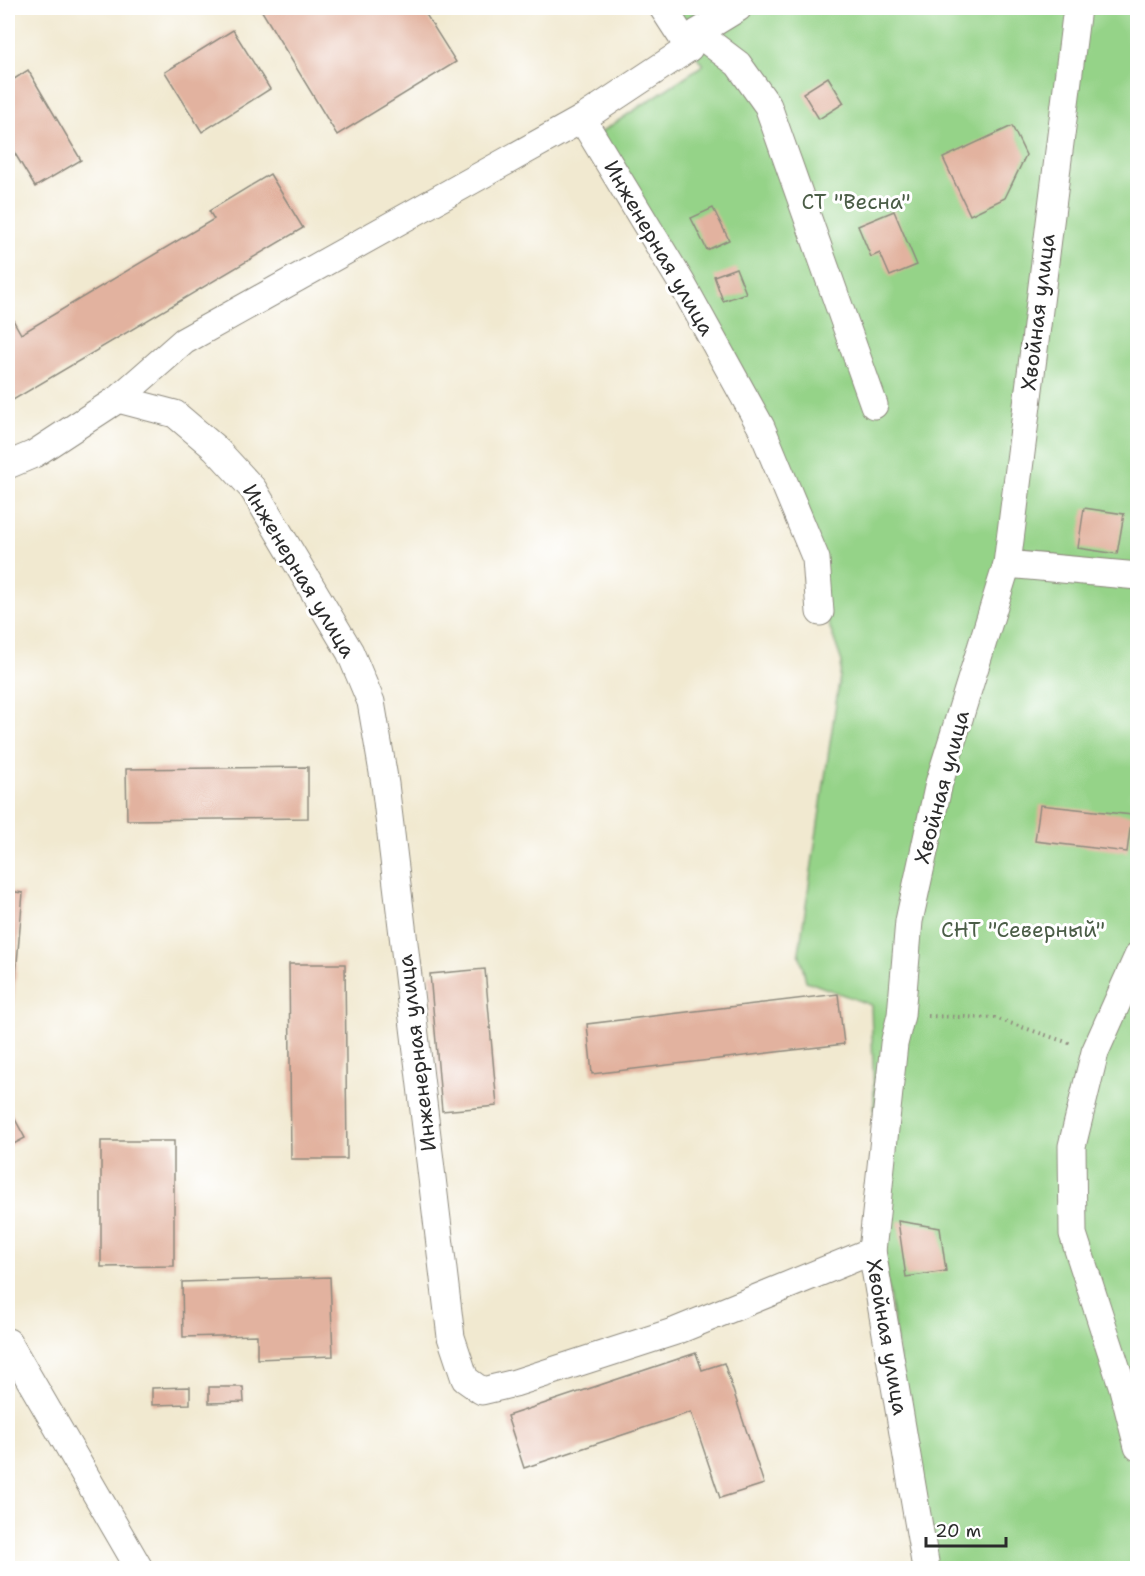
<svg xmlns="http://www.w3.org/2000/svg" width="1145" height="1576" font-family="'Shantell Sans',sans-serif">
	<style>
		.green { fill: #95d388; stroke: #607f5a; stroke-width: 1.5 }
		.building { fill: #e2b29f }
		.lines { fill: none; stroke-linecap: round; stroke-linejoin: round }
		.minor-casing { stroke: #8e8a7e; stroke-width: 29 }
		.path { stroke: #8e8a7e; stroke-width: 4; stroke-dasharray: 1.5 4.5; stroke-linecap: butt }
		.minor { stroke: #fff; stroke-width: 27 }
		.labels { text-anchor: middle; stroke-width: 6; stroke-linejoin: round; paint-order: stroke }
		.park-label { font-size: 21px; fill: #4b5d47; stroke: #fff }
		.street-label { font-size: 21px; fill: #2b2b2b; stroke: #fff }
	</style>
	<rect width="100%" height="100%" fill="#fff"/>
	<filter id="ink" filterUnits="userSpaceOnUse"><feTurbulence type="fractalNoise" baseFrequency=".0167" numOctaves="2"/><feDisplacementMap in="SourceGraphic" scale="12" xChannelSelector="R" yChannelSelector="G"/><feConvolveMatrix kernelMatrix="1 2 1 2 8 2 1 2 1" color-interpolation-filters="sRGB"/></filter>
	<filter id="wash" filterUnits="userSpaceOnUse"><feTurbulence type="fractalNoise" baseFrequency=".008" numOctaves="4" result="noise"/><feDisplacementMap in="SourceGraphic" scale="24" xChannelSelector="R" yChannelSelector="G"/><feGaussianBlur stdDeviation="1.35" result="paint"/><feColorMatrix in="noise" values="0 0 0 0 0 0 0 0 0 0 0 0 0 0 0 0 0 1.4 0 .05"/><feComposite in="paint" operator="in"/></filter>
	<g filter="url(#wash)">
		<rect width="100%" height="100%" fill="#f1e9d0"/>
		<path class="green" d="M 662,8 L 1137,8 L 1137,1568 L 932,1568 L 878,1223 L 871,1005 L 806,981 L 799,952 L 842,662 L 752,405 L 592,138 L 703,65 Z"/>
		<g id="blocks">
			<g class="building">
				<path d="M 260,8 L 422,8 L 456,62 L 337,135 Z"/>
				<path d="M 233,30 L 270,89 L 202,132 L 165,72 Z"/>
				<path d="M 28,70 L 81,160 L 35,187 L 8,142 L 8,83 Z"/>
				<path d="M 828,77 L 844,103 L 819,119 L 803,93 Z"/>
				<path d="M 1012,126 L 1026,155 L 1005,198 L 970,215 L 943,158 Z"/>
				<path d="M 270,174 L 303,228 L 8,403 L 8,311 L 21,334 L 214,219 L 209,211 Z"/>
				<path d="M 713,208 L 729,240 L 707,250 L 691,218 Z"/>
				<path d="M 894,211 L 917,265 L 890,276 L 880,253 L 871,257 L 858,226 Z"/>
				<path d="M 736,268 L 746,293 L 723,301 L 714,276 Z"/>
				<path d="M 1084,508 L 1124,514 L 1117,554 L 1078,548 Z"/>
				<path d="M 308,767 L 308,818 L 127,820 L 126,769 Z"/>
				<path d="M 1040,805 L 1132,815 L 1127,852 L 1035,841 Z"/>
				<path d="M 8,891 L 23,893 L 10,1044 L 8,1044 Z"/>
				<path d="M 289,964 L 345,964 L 347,1159 L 291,1159 Z"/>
				<path d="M 485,969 L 497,1106 L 442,1111 L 430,974 Z"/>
				<path d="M 838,994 L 844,1044 L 592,1074 L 587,1024 Z"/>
				<path d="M 8,1106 L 25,1138 L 8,1147 Z"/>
				<path d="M 101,1141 L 174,1141 L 174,1266 L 101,1267 Z"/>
				<path d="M 898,1221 L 940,1228 L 946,1271 L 906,1277 Z"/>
				<path d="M 330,1277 L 333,1356 L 257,1359 L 257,1335 L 183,1337 L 182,1282 Z"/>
				<path d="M 696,1353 L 702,1370 L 724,1363 L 764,1484 L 720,1498 L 691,1412 L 524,1468 L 507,1416 Z"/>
				<path d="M 190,1387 L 190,1404 L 152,1405 L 152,1388 Z"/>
				<path d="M 209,1387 L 243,1387 L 244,1402 L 209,1403 Z"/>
			</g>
		</g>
	</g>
	<g filter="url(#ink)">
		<use href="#blocks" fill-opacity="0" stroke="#8e8a7e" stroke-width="1.5"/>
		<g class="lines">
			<defs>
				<g id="minor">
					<path d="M 663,8 L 689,48"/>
					<path d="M 697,33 L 738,64 L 768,106 L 874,405"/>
					<path d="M 582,119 L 681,282 L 761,427 L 816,559 L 820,612"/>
					<path d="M 118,399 L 175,414 L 215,448 L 253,489 L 350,652 L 371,702 L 385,784 L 451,1337 L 465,1379 L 482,1391 L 515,1383 L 676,1331 L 872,1251"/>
					<path d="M 8,465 L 34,454 L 118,399 L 184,341 L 582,119 L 689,48 L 697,33 L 738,8"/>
					<path d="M 1007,564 L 1138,576"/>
					<path d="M 1138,956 L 1095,1052 L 1072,1146 L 1073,1234 L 1122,1385 L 1138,1447"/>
					<path d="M 8,1342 L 139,1568"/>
					<path d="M 926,1568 L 872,1251 L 894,1044 L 901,1015 L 909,921 L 939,783 L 1007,564 L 1077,8"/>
				</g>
			</defs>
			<use href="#minor" class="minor-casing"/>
			<path class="path" d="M 928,1016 L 995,1018 L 1072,1044"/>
			<use href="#minor" class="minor"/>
		</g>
	</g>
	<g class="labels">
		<g class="park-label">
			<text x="856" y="209">СТ "Весна"</text>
			<text x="1023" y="937">СНТ "Северный"</text>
		</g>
		<g class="street-label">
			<text transform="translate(659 248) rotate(60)" y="7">Инженерная улица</text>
			<text transform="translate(1038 312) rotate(-83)" y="7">Хвойная улица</text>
			<text transform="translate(299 571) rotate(59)" y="7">Инженерная улица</text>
			<text transform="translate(942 787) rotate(-75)" y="7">Хвойная улица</text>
			<text transform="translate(417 1053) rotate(-97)" y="7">Инженерная улица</text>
			<text transform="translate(887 1337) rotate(80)" y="7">Хвойная улица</text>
		</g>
	</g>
	<rect width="1145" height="1576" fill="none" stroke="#fff" stroke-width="30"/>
	<path d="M926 1537v9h80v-9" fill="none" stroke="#2b2b2b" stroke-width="3"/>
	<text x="935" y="1537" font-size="18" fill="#2b2b2b" stroke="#ffffff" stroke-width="4.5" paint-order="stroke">20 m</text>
</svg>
